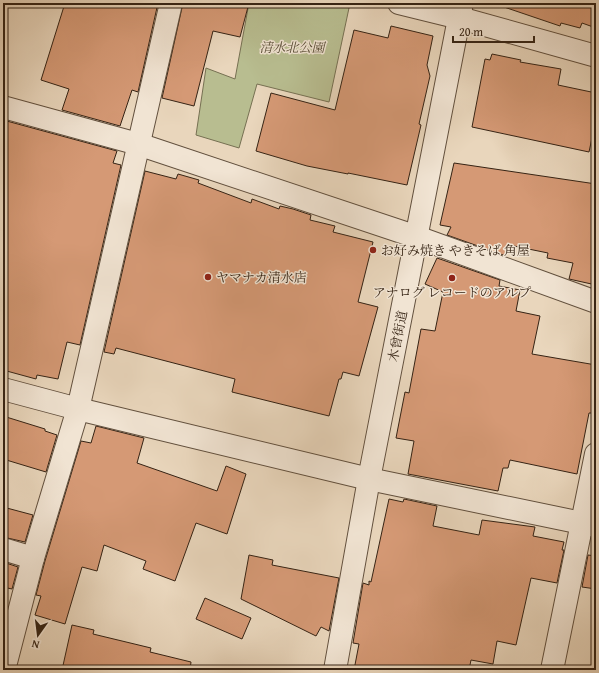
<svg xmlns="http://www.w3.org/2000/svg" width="599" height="673" font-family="'Gentium Book Plus','Noto Serif JP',serif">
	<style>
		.green { fill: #b8bd90; stroke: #767052 }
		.building { fill: #d59975; stroke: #352314 }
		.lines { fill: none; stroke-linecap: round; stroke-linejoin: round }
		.minor-casing { stroke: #62503e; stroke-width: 24 }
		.minor { stroke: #f1e4d3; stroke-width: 22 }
		.poi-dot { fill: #8f2418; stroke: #f1e4d3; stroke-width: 1.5 }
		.labels { text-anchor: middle; stroke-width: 3; stroke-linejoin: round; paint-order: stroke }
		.park-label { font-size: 13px; font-style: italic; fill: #564a33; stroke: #f1e4d3 }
		.poi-label { font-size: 13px; fill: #352314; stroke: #f1e4d3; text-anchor: start }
		.street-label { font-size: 13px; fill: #352314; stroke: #f1e4d3 }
	</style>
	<rect width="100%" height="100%" fill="#e9d6bc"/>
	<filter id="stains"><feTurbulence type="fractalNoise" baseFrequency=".005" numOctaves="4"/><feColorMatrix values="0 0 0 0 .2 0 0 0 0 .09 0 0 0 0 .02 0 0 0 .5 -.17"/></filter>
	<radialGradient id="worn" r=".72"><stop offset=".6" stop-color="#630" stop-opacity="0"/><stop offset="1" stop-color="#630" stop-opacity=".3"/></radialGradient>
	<path class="green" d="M 249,3 L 332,3 L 349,8 L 329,102 L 257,84 L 239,148 L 196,135 L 206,68 L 235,79 Z"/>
	<g class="building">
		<path d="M 65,3 L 158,3 L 138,92 L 132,90 L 120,126 L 62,110 L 69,89 L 41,80 Z"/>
		<path d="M 183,3 L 249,3 L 240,37 L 213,31 L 194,106 L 162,98 Z"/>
		<path d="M 504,3 L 596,3 L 596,28 L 582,23 L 580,28 L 561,23 L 560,26 L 504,7 Z"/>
		<path d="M 391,26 L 433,36 L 427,65 L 430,76 L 419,124 L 421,125 L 407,185 L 348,173 L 348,174 L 307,166 L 256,151 L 271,93 L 335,110 L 354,30 L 388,38 Z"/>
		<path d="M 492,54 L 521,60 L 520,62 L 561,69 L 558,85 L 596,93 L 596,119 L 589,152 L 472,127 L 485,59 L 490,60 Z"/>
		<path d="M 3,120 L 117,151 L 113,163 L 121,165 L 80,345 L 67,342 L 58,379 L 37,375 L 36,379 L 3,370 Z"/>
		<path d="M 454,163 L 596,184 L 596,285 L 569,279 L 573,263 L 547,258 L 548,253 L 509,245 L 506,256 L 447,235 L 451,227 L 440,225 Z"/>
		<path d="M 145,171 L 176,179 L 178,174 L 199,180 L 198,183 L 251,203 L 252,199 L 279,209 L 280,206 L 293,209 L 311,215 L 310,220 L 335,226 L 333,232 L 373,242 L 358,302 L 378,307 L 359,376 L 343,372 L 341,379 L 339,379 L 329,416 L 232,392 L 235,379 L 116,348 L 114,354 L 104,352 Z"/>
		<path d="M 437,258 L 500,280 L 499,286 L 520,290 L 516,311 L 540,316 L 532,354 L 596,365 L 596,394 L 592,413 L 589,413 L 577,474 L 510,460 L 508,468 L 503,468 L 498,491 L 408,474 L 414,441 L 396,438 L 405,392 L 409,393 L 421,329 L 435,331 L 443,292 L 425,284 Z"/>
		<path d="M 3,416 L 45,429 L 45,431 L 57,435 L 46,472 L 3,459 Z"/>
		<path d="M 96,426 L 144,438 L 137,463 L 217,491 L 226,466 L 246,474 L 227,534 L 196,523 L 175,581 L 143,569 L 146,561 L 104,545 L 97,571 L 82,567 L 65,624 L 35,615 L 41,596 L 36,595 L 45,561 L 81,441 L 91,443 Z"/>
		<path d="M 389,499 L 403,502 L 404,499 L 437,506 L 433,526 L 479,535 L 482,520 L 535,527 L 533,536 L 564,542 L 562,550 L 564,550 L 557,583 L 531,578 L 516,645 L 497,641 L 493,664 L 471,660 L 469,670 L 354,670 L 359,644 L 353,643 L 363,583 L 369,585 L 369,581 L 371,582 Z"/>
		<path d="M 3,507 L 33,515 L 25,542 L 3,537 Z"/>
		<path d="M 249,555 L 273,560 L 272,565 L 339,578 L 329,631 L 321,627 L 316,636 L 241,599 Z"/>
		<path d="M 588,555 L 596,556 L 596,589 L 582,587 Z"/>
		<path d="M 3,562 L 18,567 L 12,589 L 3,587 Z"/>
		<path d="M 205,598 L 251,618 L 242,639 L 196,619 Z"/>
		<path d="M 72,625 L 94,630 L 93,634 L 151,648 L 150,652 L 191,662 L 190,670 L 62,670 Z"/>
	</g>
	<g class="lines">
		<defs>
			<g id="minor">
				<path d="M 399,3 L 460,18 L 596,56"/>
				<path d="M 3,107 L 138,144 L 417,237 L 596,302"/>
				<path d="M 3,389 L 78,409 L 369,479 L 596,526"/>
				<path d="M 3,549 L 33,558"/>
				<path d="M 4,670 L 33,558 L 78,409 L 171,3"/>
				<path d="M 335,670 L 369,479 L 462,3"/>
				<path d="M 552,670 L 596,454"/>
			</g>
		</defs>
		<use href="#minor" class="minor-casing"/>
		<use href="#minor" class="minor"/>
	</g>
	<g class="poi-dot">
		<circle cx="373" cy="250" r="4"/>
		<circle cx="208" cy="277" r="4"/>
		<circle cx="452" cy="278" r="4"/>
	</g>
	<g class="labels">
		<g class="park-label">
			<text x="292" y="52">清水北公園</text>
		</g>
		<g class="poi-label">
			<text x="381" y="255">お好み焼き やきそば 角屋</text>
			<text x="216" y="282">ヤマナカ清水店</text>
			<text x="452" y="297" text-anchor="middle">アナログ レコードのアルプ</text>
		</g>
		<g class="street-label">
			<text transform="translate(397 336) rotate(-79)" y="5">木曾街道</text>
		</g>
	</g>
	<rect width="599" height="673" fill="none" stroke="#e9d6bc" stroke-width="16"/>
	<rect x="4" y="4" width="591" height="665" fill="none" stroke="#352314" stroke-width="2"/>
	<rect x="8" y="8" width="583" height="657" fill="none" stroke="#352314"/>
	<g transform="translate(38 635) rotate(194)" stroke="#f1e4d3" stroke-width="3" paint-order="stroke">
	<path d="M0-3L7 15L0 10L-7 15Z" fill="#352314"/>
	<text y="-6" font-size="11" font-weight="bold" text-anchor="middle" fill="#352314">N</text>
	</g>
	<path d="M453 36v6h81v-6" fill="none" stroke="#352314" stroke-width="2"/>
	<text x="459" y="36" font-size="12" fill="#352314" stroke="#f1e4d3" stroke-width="3" paint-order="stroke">20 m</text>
	<rect width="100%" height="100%" filter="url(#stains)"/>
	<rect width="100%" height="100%" fill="url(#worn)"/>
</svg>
